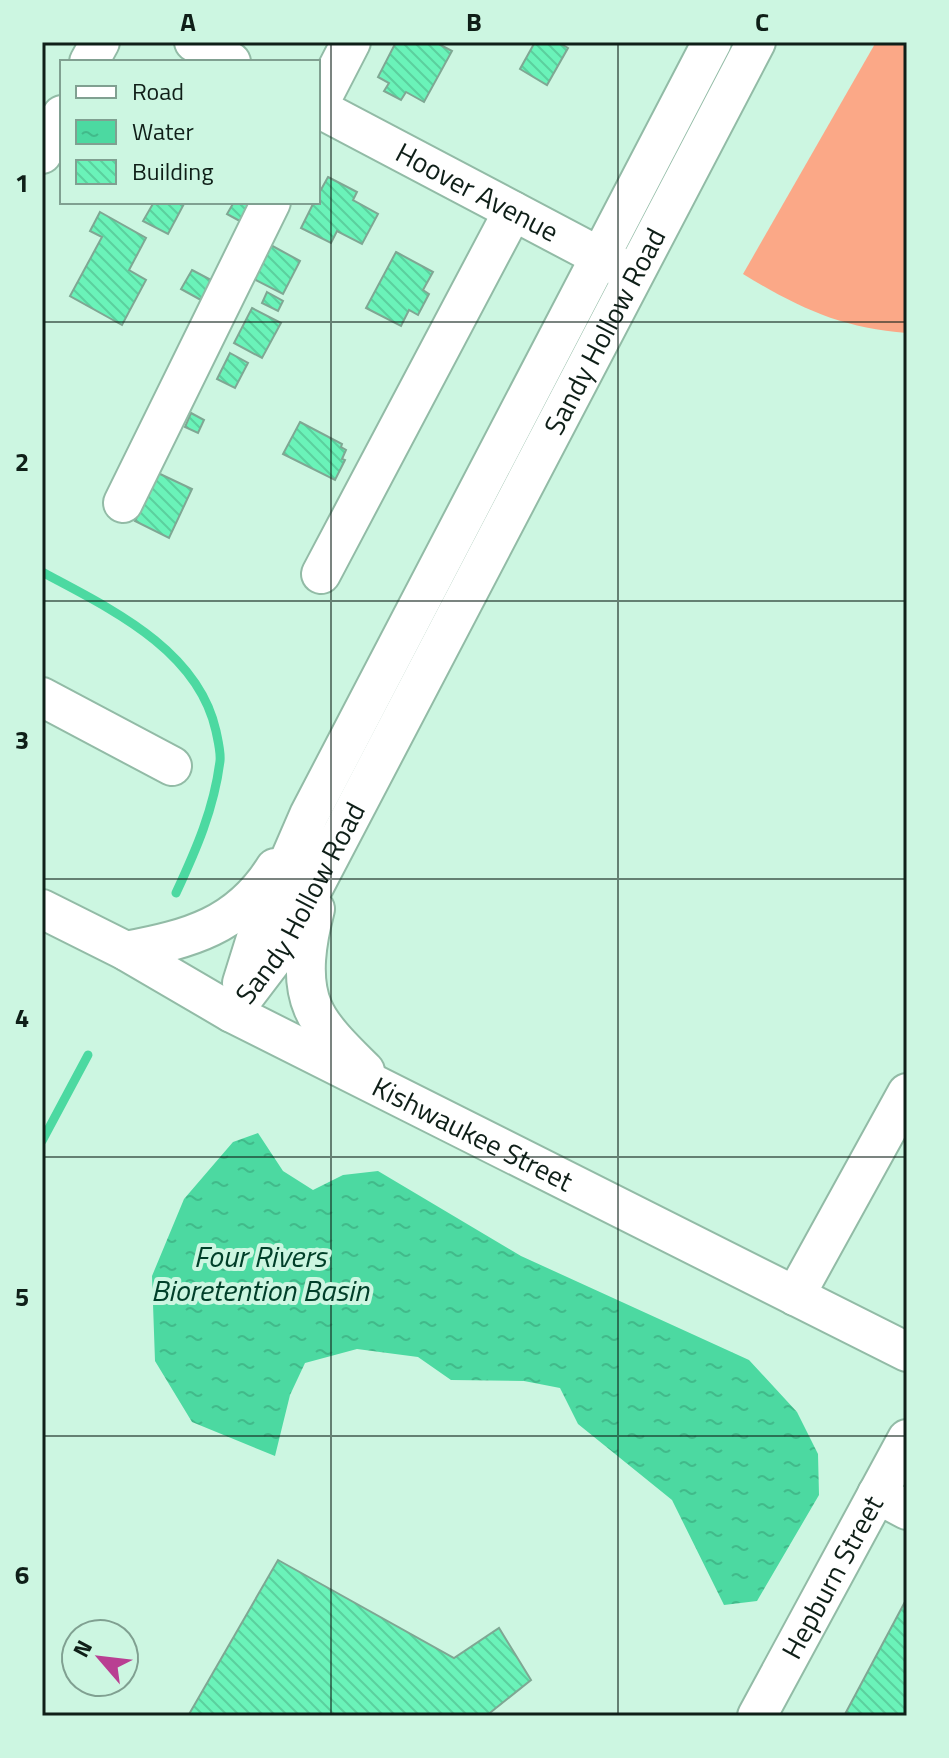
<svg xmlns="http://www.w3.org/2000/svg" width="949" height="1758" font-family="'Titillium Web',sans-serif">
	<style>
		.grass { fill: #fba887 }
		.water { fill: url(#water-ripples) }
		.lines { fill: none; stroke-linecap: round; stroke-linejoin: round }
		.stream { stroke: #4cd9a1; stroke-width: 9 }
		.building { fill: url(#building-back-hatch); stroke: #7fa793; stroke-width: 2 }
		.minor-casing { stroke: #92bba6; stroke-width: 42 }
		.minor { stroke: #fff; stroke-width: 38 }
		.grid { fill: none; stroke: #0f1f18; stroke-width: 2; stroke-opacity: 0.55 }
		.labels { text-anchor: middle; stroke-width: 8; stroke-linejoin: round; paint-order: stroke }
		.street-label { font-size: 28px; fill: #0f1f18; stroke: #ccf6e1 }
		.water-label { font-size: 30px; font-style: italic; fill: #003f29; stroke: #ccf6e1 }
		.neatline { fill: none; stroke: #0f1f18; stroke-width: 3 }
		.grid-label { font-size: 26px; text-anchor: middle; font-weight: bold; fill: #0f1f18 }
	</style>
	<defs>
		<pattern id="water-ripples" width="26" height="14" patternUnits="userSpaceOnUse" patternTransform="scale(2)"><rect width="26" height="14" fill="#4cd9a1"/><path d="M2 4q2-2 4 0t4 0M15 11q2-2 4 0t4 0" fill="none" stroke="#41ba8a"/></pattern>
		<pattern id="building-back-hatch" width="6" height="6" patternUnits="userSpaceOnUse" patternTransform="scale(2)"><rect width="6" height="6" fill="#6af3b9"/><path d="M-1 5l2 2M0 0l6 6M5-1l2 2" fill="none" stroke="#5bd09e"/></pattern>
	</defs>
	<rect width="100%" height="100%" fill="#ccf6e1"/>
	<path class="grass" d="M 876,42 L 907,42 L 907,333 C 841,328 799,308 743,274 Z"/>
	<path class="water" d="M 258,1133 L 283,1171 L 313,1190 L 343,1175 L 378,1171 L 521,1256 L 749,1360 L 797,1412 L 818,1454 L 819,1495 L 757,1601 L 724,1605 L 672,1500 L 578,1424 L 560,1388 L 524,1381 L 451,1380 L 418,1357 L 357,1349 L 305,1363 L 290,1395 L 275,1456 L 192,1422 L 155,1361 L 152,1276 L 184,1199 L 233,1142 Z"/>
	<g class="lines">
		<g class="stream">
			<path d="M 42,572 C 109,608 198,649 216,731 C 218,741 221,752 220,761 C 214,809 196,850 176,893"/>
			<path d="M 42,1141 L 88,1055"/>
		</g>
	</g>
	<g class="building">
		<path d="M 396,42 L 435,42 L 452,51 L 424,102 L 406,92 L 401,100 L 384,91 L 389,83 L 378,77 Z"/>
		<path d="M 535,42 L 558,42 L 568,48 L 547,85 L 520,69 Z"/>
		<path d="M 328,177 L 357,192 L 353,200 L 378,214 L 362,244 L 337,231 L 331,243 L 301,228 L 314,202 L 318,202 L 318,195 Z"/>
		<path d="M 154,202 L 185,202 L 168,234 L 143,221 Z"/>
		<path d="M 234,202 L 253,202 L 247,225 L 227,214 Z"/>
		<path d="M 100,212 L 146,238 L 129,270 L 146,280 L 122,325 L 70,296 L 102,237 L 90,231 Z"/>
		<path d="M 267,243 L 300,261 L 283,294 L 250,277 Z"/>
		<path d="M 396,252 L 433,272 L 423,290 L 429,294 L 418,315 L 409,310 L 401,326 L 366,308 Z"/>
		<path d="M 192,270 L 211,280 L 201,300 L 181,289 Z"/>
		<path d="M 267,292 L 283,301 L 278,311 L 262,303 Z"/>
		<path d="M 252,308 L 281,323 L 262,358 L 234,343 Z"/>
		<path d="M 230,353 L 248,363 L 235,388 L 217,379 Z"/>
		<path d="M 191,413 L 204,420 L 198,433 L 185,427 Z"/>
		<path d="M 300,422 L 342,444 L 341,447 L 346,450 L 342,459 L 345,460 L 335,480 L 283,454 Z"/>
		<path d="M 158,473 L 192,489 L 169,538 L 135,521 Z"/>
		<path d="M 278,1560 L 454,1658 L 499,1628 L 531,1680 L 486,1716 L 188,1716 Z"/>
		<path d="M 907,1598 L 907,1716 L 844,1716 Z"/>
	</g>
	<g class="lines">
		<defs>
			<g id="minor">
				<path d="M 194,42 L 231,62"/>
				<path d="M 89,62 L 100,42"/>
				<path d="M 318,106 L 351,42"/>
				<path id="s1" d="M 318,108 L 623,269"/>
				<path d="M 42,154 L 62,115"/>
				<path d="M 123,503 L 271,202"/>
				<path d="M 321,574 L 513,211"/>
				<path d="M 42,697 L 172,766"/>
				<path id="s2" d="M 42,909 L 126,951 L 232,1013 L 907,1352"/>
				<path d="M 315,909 C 307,940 300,978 313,1008 C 322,1030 348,1054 365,1071"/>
				<path d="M 126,951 C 189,939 239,926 275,868"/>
				<path d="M 242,983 L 257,935 L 309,815 L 712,42"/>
				<path id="s3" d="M 232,1013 L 283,946 L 756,42"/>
				<path d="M 795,1296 L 907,1093"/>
				<path d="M 877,1494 L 907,1510"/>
				<path id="s4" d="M 757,1716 L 907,1439"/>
			</g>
		</defs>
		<use href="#minor" class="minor-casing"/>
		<use href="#minor" class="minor"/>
	</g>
	<path class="grid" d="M 331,42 L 331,1716M 618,42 L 618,1716M 42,322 L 907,322M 42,601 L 907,601M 42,879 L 907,879M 42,1157 L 907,1157M 42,1436 L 907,1436"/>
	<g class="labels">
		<g class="street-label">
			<text dy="10" stroke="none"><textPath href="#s1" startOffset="180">Hoover Avenue</textPath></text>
			<text dy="10" stroke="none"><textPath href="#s3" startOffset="778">Sandy Hollow Road</textPath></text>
			<text dy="10" stroke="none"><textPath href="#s3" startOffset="130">Sandy Hollow Road</textPath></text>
			<text dy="10" stroke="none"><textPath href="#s2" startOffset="486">Kishwaukee Street</textPath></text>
			<text dy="10" stroke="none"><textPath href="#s4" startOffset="158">Hepburn Street</textPath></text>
		</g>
		<g class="water-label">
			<text x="260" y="1267">Four Rivers<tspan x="260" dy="34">Bioretention Basin</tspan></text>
		</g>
	</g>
	<rect width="949" height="1758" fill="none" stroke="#ccf6e1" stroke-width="88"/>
	<rect x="60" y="60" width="260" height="144" fill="#ccf6e1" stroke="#80a091" stroke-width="2"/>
	<rect x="76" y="86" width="40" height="12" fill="#ffffff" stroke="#80a091" stroke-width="2"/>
	<text x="132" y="100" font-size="24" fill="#0f1f18">Road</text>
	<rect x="76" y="120" width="40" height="24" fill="url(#water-ripples)" stroke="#80a091" stroke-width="2"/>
	<text x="132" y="140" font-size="24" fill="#0f1f18">Water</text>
	<rect x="76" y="160" width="40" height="24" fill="url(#building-back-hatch)" stroke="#80a091" stroke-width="2"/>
	<text x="132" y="180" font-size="24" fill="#0f1f18">Building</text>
	<g transform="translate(100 1658) rotate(298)"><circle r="38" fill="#ccf6e1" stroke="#80a091" stroke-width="2"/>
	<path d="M0-6L14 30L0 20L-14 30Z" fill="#b93f92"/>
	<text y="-12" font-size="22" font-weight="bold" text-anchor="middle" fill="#0f1f18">N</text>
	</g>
	<rect x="44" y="44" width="861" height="1670" class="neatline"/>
	<g class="grid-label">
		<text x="188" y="31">A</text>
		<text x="474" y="31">B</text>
		<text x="762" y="31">C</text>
		<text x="22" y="192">1</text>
		<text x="22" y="471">2</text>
		<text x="22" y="749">3</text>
		<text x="22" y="1027">4</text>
		<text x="22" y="1306">5</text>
		<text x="22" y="1584">6</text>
	</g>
</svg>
